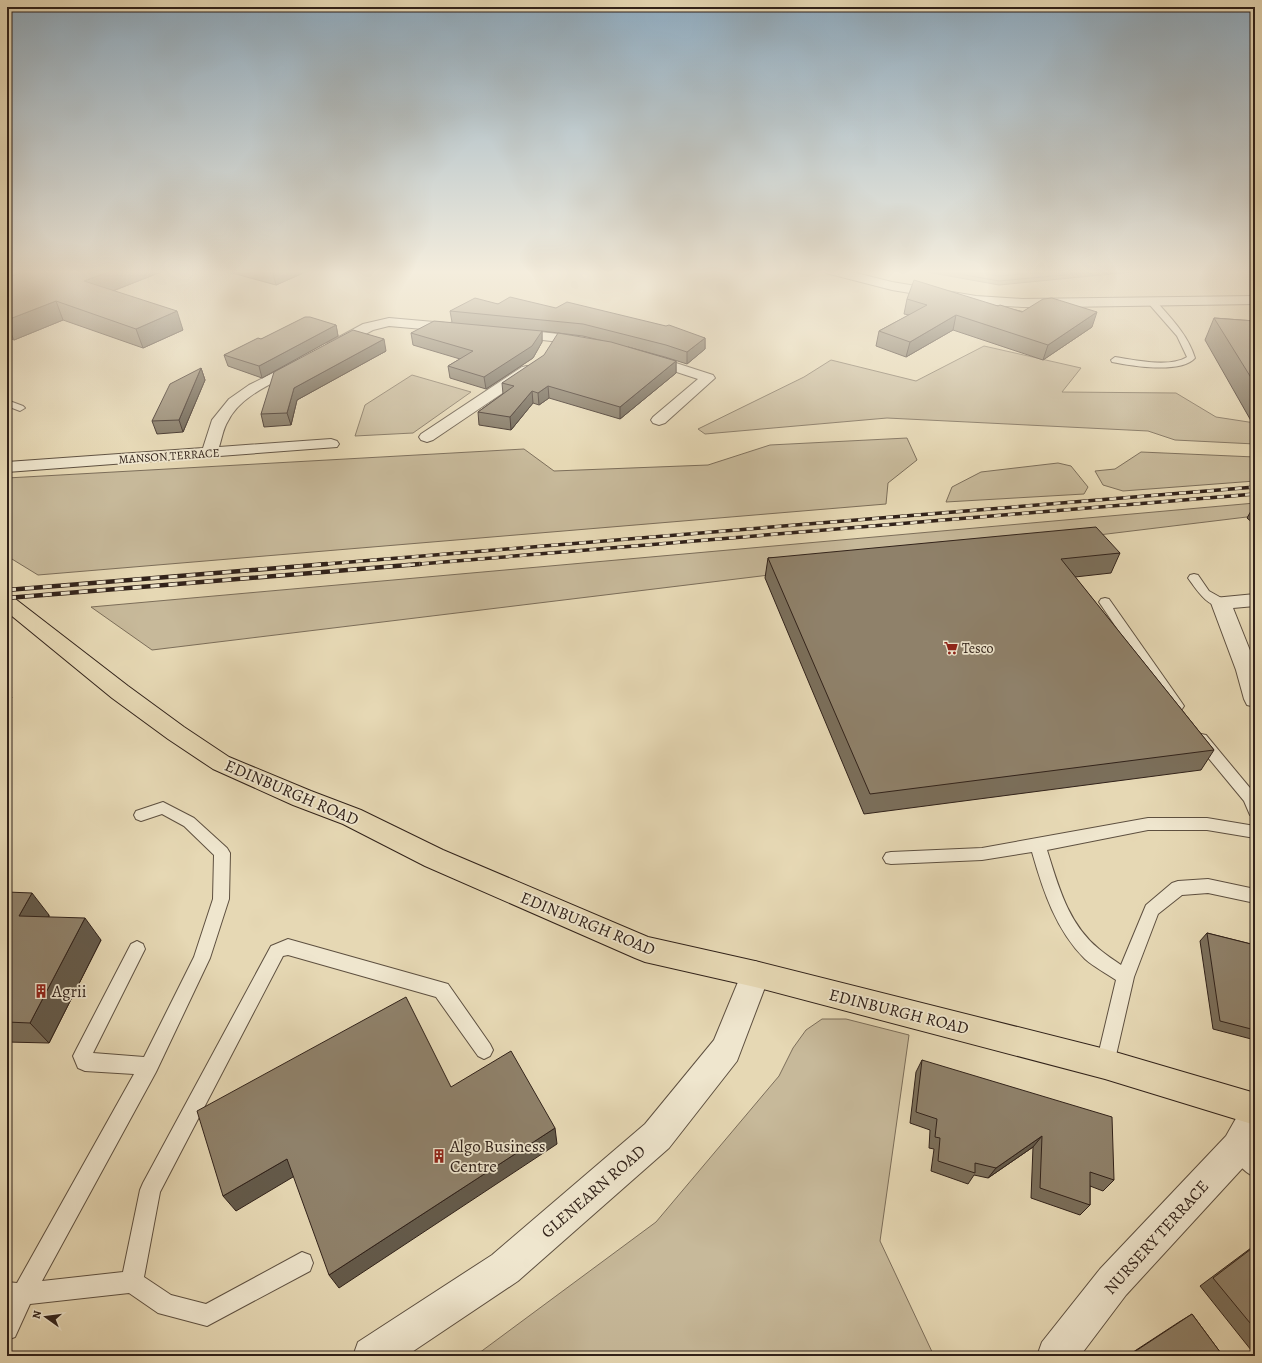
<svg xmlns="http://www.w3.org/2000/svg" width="1262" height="1363" font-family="Alegreya,serif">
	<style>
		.green { fill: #c7b99a; stroke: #7c6e5a }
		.water { fill: #a89a80; stroke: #786a57 }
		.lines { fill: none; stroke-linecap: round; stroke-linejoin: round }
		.shore { stroke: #6c5e4d; stroke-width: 1 }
		.service-casing { stroke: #5e5040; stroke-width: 2 }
		.minor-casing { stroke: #5e5040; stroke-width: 2 }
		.tertiary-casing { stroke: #5e5040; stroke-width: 2 }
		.primary-casing { stroke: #31221a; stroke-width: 2 }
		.service { fill: #efe6ce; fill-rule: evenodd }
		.minor { fill: #efe6ce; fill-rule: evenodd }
		.tertiary { fill: #efe6ce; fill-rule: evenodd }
		.primary { fill: #e6d8b4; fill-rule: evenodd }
		.rail-far1-casing { stroke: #31221a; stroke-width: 3.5 }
		.rail-casing { stroke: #31221a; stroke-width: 4.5 }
		.rail-far1 { stroke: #efe6ce; stroke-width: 2.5; stroke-dasharray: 7; stroke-linecap: butt }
		.rail { stroke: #efe6ce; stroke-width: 3; stroke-dasharray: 9; stroke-linecap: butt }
		.wall { fill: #7b6f5b; stroke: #31221a }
		.shaded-wall { fill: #645a4a; stroke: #31221a }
		.building { fill: #8f816a; stroke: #31221a }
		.labels { text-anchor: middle; stroke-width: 3.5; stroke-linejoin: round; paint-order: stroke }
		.far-street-label { font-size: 12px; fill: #31221a; stroke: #efe6ce }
		.poi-label { font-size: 14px; fill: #31221a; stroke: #efe6ce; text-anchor: start }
		.near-street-label { font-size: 17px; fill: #31221a; stroke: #efe6ce }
		.near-poi-label { font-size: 17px; fill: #31221a; stroke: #efe6ce; text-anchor: start }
	</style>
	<rect width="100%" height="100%" fill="#e6d8b4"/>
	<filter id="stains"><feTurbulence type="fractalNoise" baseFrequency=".005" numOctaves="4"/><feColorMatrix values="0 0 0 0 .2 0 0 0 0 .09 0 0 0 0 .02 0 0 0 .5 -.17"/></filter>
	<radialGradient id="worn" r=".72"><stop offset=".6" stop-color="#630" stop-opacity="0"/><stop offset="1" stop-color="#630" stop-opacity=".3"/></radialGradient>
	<g class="green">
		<path d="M 984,346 L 1081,368 L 1062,392 L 1176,393 L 1216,417 L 1255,423 L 1255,444 L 1175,440 L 1148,431 L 887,418 L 705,434 L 698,429 L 804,377 L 831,360 L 916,381 Z"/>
		<path d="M 412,375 L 471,392 L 413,433 L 355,436 L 365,405 Z"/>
		<path d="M 907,438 L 917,460 L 888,483 L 886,504 L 38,575 L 7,556 L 7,478 L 524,449 L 554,471 L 708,465 L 770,445 Z"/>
		<path d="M 1141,452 L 1255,457 L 1255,481 L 1123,491 L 1103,485 L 1095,471 L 1115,469 Z"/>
		<path d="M 1058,463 L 1071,466 L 1088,487 L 1084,494 L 946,502 L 952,487 L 981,472 Z"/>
		<path d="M 1255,503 L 1255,516 L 152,650 L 91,607 Z"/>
		<path d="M 822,1019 L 846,1019 L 909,1035 L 880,1241 L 934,1356 L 475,1356 L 656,1222 L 779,1076 L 793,1048 L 806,1030 Z"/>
	</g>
	<path class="water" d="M 916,270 L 1152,270 L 999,285 Z"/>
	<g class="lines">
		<g class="shore">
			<path d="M 937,270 L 999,281 L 1117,270"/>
			<path d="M 965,270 L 999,276 L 1069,270"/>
		</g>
		<defs>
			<g id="service">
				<path d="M 1149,300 L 1155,300 C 1171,318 1188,335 1195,358 C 1181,374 1131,366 1112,362 L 1111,360 L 1115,357 C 1135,360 1169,368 1187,357 L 1177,336 L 1149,304 Z"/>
				<path d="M 7,400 L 23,406 L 25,408 L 20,411 L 7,406 Z"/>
				<path d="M 1194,574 L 1198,575 L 1209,591 L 1225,600 L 1227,603 L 1225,606 C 1209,610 1196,589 1188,578 L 1190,575 Z"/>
				<path d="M 1105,598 L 1109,599 L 1182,703 L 1184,706 L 1182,709 L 1177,711 L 1172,709 L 1099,602 L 1101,599 Z"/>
				<path d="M 1201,734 L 1206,735 L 1255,794 L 1255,817 L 1250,815 L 1244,801 L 1196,743 L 1194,739 L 1196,735 Z"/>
				<path d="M 163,802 L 194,818 L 227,848 L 230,853 L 229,899 L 210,958 L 156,1072 L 42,1281 L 123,1272 L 140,1190 L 143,1183 L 271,946 L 288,939 L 448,984 L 490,1044 L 493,1050 L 490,1056 L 484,1059 L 478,1056 L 436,997 L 288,955 L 283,956 L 160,1192 L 144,1277 L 171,1295 L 206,1304 L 302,1252 L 310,1255 L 313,1263 L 310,1271 L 207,1326 L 158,1313 L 129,1293 L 30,1304 L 15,1337 L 7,1340 L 7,1282 L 17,1283 L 134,1074 L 85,1071 L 78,1068 L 73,1056 L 76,1050 L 131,944 L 137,941 L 143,944 L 145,949 L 93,1053 L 144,1057 L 194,957 L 213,899 L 214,855 L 184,826 L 162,814 L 141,821 L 136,819 L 134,815 L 136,811 Z"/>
				<path d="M 1148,818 L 1207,818 L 1255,826 L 1255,838 L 1207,830 L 1148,830 L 1047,850 C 1058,885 1068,924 1099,949 C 1106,955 1114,960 1121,965 L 1146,905 L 1172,883 L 1178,881 L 1208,879 L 1255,889 L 1255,903 L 1208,893 L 1182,895 L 1158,914 L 1134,977 L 1114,1064 L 1112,1070 L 1105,1073 L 1098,1070 L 1096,1064 L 1116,980 C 1106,973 1094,967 1085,959 C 1056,930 1043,891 1032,852 L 982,860 L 891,864 L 886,863 L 883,858 L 886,853 L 891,852 L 982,848 Z"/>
				<path d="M 1238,1138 L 1245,1141 L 1255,1152 L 1255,1177 C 1243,1172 1233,1159 1228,1148 L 1231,1141 Z"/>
			</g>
			<g id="minor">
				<path d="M 389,318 L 457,324 L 462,325 L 464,328 L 462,331 L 457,332 L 389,326 L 373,330 L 338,349 L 333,350 L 328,349 L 326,346 L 328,343 L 363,324 Z"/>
				<path d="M 513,329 L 586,337 L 591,338 L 593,341 L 591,344 L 586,345 L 508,336 L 506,333 L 508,330 Z"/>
				<path d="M 648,354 L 713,375 L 715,378 L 665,423 L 659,425 L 653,423 L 651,420 L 653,417 L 698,379 L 643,361 L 641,358 L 643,355 Z"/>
				<path d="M 297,361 L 302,362 L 304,365 L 302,368 C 277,382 241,394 228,421 C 223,429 222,438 219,447 L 331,439 L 337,441 L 339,444 L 337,447 L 7,472 L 7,462 L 203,448 L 212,420 L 229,399 L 249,385 Z"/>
				<path d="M 527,366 L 532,367 L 534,370 L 532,373 L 433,440 L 427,442 L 421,440 L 419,437 L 421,434 L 522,367 Z"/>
				<path d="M 1255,594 L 1255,606 L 1233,608 L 1255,663 L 1255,707 L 1247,705 L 1244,699 L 1236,670 L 1211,603 L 1214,598 Z"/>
				<path d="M 1255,1102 L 1255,1150 L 1250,1160 L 1126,1295 L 1080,1356 L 1037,1356 L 1042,1342 L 1100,1269 L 1226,1136 L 1243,1106 Z"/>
			</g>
			<g id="tertiary">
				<path d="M 824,270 L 844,270 L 892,282 L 976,296 L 1022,299 L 1255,296 L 1255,304 L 1062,307 L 1022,307 L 976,304 L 892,290 L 826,273 Z"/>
				<path d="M 755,961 L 765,965 L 770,974 L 737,1061 L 669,1148 L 518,1281 L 406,1356 L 353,1356 L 358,1342 L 492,1255 L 645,1124 L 714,1040 L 745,965 Z"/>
			</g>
			<path id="primary" d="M 7,596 L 14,598 L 128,686 L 184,727 L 229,757 L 311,791 L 361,810 L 443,850 L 648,937 L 755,961 L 1105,1049 L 1255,1093 L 1255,1125 L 1105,1079 L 755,987 L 645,962 L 635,958 L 425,866 L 343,824 L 293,805 L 213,769 L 168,739 L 112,698 L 7,612 Z"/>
		</defs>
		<use href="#service" class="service-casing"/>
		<use href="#minor" class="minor-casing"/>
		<use href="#tertiary" class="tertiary-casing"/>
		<use href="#primary" class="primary-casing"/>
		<use href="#service" class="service"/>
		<use href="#minor" class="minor"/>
		<use href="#tertiary" class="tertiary"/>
		<use href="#primary" class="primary"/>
		<defs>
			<g id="rail-far1">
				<path d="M 314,565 L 1255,487"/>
				<path d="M 408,565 L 1255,494"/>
			</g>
			<g id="rail">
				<path d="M 7,590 L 327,564"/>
				<path d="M 7,598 L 420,564"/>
			</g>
		</defs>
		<use href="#rail-far1" class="rail-far1-casing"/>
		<use href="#rail" class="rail-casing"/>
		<use href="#rail-far1" class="rail-far1"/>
		<use href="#rail" class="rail"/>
	</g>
	<g class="wall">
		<path d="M 7,270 L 166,270 L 113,291 L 183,330 L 143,348 L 63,320 L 14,340 L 7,337 Z"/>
		<path d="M 221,270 L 310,270 L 276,285 Z"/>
		<path d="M 907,299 L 998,306 L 1092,327 L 1043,360 L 953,330 L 906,357 L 876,346 L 879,331 L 909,315 L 904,314 Z"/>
		<path d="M 498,304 L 705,338 L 705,349 L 687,364 L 665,357 L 628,347 L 676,361 L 676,373 L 620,419 L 549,398 L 539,405 L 533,403 L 511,430 L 479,425 L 478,412 L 503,394 L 502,383 L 603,341 L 583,336 L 542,331 L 542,342 L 533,358 L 486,389 L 450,378 L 448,366 L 460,359 L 413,345 L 411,333 L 452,322 L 450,311 Z"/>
		<path d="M 1214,318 L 1255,321 L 1255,426 L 1254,426 L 1205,340 Z"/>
		<path d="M 336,325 L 338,336 L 262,378 L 228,366 L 224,355 L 261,339 Z"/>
		<path d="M 386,351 L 297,400 L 291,425 L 264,427 L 261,414 Z"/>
		<path d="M 201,368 L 205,380 L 183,432 L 157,434 L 152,421 Z"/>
		<path d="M 1255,504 L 1255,525 L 1247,518 Z"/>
		<path d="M 1120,553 L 1111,573 L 1075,577 L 1214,750 L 1201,770 L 864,814 L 765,578 L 768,558 Z"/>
		<path d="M 7,892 L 49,915 L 49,917 L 101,940 L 49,1043 L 7,1042 Z"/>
		<path d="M 1255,904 L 1255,916 L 1253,907 Z"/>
		<path d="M 1207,933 L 1255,945 L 1255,1040 L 1213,1029 L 1200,941 Z"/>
		<path d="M 922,1060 L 1114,1180 L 1103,1191 L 1090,1186 L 1090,1205 L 1080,1215 L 1031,1198 L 1033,1147 L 988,1178 L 974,1175 L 968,1184 L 931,1171 L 934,1149 L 929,1148 L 930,1130 L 910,1123 L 916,1072 Z"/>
		<path d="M 1255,1245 L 1255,1355 L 1200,1286 Z"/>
		<path d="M 1192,1314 L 1223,1356 L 1127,1356 L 1179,1322 Z"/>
	</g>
	<g class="shaded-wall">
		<path d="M 114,270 L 166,270 L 92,299 L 84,281 Z"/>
		<path d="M 272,270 L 310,270 L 276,285 Z"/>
		<path d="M 56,301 L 63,320 L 14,340 L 7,325 L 7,320 Z"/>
		<path d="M 177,311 L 183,330 L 143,348 L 136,329 Z"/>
		<path d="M 1097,312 L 1092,327 L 1043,360 L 1048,345 Z"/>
		<path d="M 956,315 L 953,330 L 906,357 L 910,342 Z"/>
		<path d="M 336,325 L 338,336 L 262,378 L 259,366 Z"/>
		<path d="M 542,331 L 542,342 L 533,358 L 486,389 L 484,377 Z"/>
		<path d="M 705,338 L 705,349 L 687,364 L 687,352 Z"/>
		<path d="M 384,339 L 386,351 L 297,400 L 291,425 L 287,413 L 294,388 Z"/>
		<path d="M 676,361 L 676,373 L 620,419 L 620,407 Z"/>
		<path d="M 201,368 L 205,380 L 183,432 L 179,420 Z"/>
		<path d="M 548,386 L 549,398 L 539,405 L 538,393 Z"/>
		<path d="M 532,391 L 533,403 L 511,430 L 510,417 Z"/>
		<path d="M 7,690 L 12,698 L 7,701 Z"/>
		<path d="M 32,893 L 49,915 L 37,938 L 19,916 Z"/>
		<path d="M 85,918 L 101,940 L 49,1043 L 30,1023 Z"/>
		<path d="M 555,1128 L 557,1144 L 339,1288 L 329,1275 Z"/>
		<path d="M 1042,1136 L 1033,1147 L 988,1178 L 996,1168 Z"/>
		<path d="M 287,1159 L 298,1174 L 236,1211 L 223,1196 Z"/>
	</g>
	<g class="building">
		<path d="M 26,270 L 114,270 L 84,281 L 177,311 L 136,329 L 56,301 L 7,320 L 7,278 L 28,270 Z"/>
		<path d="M 914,280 L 998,306 L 1000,305 L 1022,312 L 1043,299 L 1052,298 L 1097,312 L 1048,345 L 956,315 L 910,342 L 879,331 L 927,305 L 907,299 Z"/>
		<path d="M 510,297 L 556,308 L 567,302 L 666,326 L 669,325 L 705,338 L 687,352 L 666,345 L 583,324 L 450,311 L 475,298 L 498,304 Z"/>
		<path d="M 305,317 L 310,317 L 336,325 L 259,366 L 224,355 L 258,338 L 261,339 Z"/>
		<path d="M 1214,318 L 1255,321 L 1255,384 Z"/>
		<path d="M 434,321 L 542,331 L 532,346 L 484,377 L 448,366 L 473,351 L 411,333 Z"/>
		<path d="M 353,330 L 384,339 L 294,388 L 287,413 L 261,414 L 274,372 Z"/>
		<path d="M 558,333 L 611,342 L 676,361 L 620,407 L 548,386 L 538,393 L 532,391 L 510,417 L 478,412 L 514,386 L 502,383 L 544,355 Z"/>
		<path d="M 201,368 L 179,420 L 152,421 L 170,384 Z"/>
		<path d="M 1096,527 L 1120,553 L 1061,559 L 1214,750 L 870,794 L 768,558 Z"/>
		<path d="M 7,892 L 32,893 L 19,916 L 85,918 L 30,1023 L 7,1022 Z"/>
		<path d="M 1207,933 L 1255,945 L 1255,1030 L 1220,1021 Z"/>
		<path d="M 406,997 L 451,1087 L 511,1051 L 555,1128 L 329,1275 L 287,1159 L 223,1196 L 197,1111 Z"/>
		<path d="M 922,1060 L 1112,1117 L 1114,1180 L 1090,1172 L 1090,1205 L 1040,1188 L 1042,1136 L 996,1168 L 975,1163 L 975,1173 L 938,1161 L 940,1138 L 935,1137 L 937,1119 L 916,1112 Z"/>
		<path d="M 1255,1246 L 1255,1329 L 1213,1278 Z"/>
		<path d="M 1192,1314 L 1223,1356 L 1128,1356 Z"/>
	</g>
	<linearGradient id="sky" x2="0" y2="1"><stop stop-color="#8eaabe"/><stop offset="0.59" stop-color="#f4eddd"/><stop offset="1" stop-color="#f4eddd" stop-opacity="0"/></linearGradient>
	<rect width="1262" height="461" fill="url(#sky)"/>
	<defs>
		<symbol id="supermarket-bare" viewBox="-9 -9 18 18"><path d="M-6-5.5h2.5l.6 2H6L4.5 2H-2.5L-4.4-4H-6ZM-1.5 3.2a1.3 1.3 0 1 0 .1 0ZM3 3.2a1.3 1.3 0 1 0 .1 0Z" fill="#8f2418" stroke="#efe6ce" stroke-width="2.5" paint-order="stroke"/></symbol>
		<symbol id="building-bare" viewBox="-9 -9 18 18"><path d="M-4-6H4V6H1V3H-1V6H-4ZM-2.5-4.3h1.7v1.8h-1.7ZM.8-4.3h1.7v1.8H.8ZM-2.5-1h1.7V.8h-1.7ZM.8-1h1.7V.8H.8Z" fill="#8f2418" stroke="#efe6ce" stroke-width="2.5" paint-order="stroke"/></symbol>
	</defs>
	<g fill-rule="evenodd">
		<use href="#supermarket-bare" x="941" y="638" width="20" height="20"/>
		<use href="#building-bare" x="31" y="981" width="20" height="20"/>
		<use href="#building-bare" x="429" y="1146" width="20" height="20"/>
	</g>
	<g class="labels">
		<g class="far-street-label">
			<text transform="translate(169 456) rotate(-4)" y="4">MANSON TERRACE</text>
		</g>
		<g class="poi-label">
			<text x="962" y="653">Tesco</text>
		</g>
		<g class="near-street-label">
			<text transform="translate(292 792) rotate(23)" y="6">EDINBURGH ROAD</text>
			<text transform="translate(588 923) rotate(22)" y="6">EDINBURGH ROAD</text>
			<text transform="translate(899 1011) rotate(14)" y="6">EDINBURGH ROAD</text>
			<text transform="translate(593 1191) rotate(-41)" y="6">GLENEARN ROAD</text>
			<text transform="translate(1156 1237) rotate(-48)" y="6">NURSERY TERRACE</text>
		</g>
		<g class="near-poi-label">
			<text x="52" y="997">Agrii</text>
			<text x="450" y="1152">Algo Business<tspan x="450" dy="20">Centre</tspan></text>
		</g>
	</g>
	<rect width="1262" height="1363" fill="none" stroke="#e6d8b4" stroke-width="24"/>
	<rect x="8" y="8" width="1246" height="1347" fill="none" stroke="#31221a" stroke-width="2"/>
	<rect x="12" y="12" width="1238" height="1339" fill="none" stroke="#31221a"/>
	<g transform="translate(46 1317) rotate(284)" stroke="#efe6ce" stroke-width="3" paint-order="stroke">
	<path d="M0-3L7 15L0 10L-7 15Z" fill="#31221a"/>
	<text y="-6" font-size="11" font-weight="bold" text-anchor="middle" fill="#31221a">N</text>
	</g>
	<rect width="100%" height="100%" filter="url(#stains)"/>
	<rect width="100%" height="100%" fill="url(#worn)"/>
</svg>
